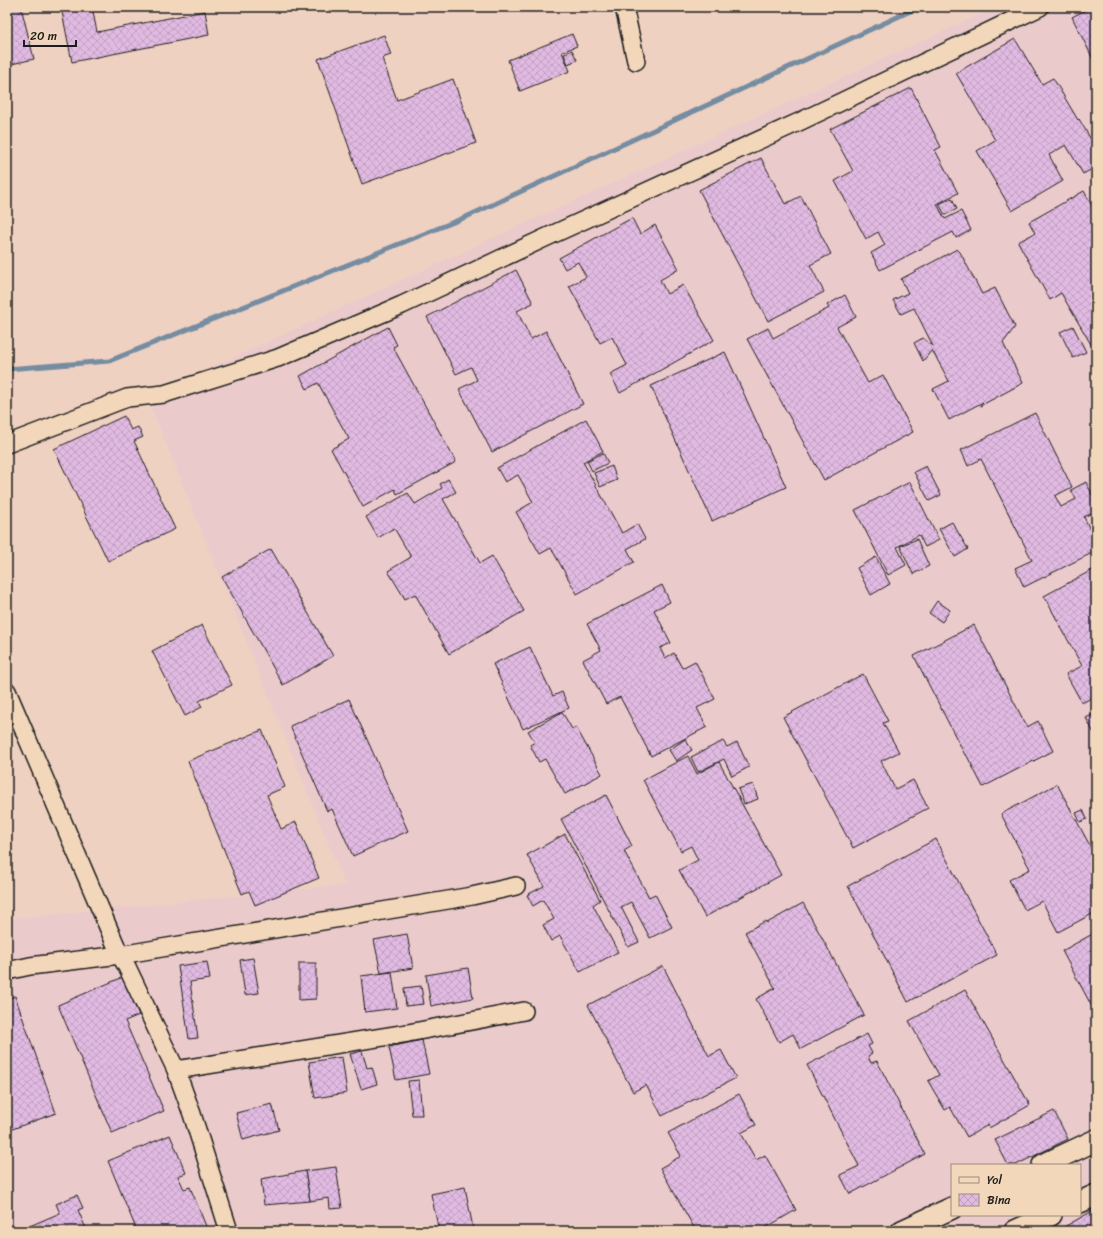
<svg xmlns="http://www.w3.org/2000/svg" width="1103" height="1238" font-family="Sriracha,sans-serif">
	<style>
		.built { fill: #ebcacc; fill-rule: evenodd }
		.lines { fill: none; stroke-linecap: round; stroke-linejoin: round }
		.stream { stroke: #748ca1; stroke-width: 5 }
		.building { fill: url(#building-cross-hatch); stroke: #1c1c1c }
		.minor-casing { stroke: #1c1c1c; stroke-width: 20 }
		.tertiary-casing { stroke: #1c1c1c; stroke-width: 24 }
		.minor { stroke: #f3d7ba; stroke-width: 17 }
		.tertiary { stroke: #f3d7ba; stroke-width: 21 }
	</style>
	<defs>
		<pattern id="building-cross-hatch" width="8" height="8" patternUnits="userSpaceOnUse"><rect width="8" height="8" fill="#e1bae2"/><path d="M0 0l8 8M0 8l8-8" fill="none" stroke="#c09fc1"/></pattern>
	</defs>
	<rect width="100%" height="100%" fill="#efd1c2"/>
	<filter id="ink" filterUnits="userSpaceOnUse"><feTurbulence type="fractalNoise" baseFrequency=".025" numOctaves="2"/><feDisplacementMap in="SourceGraphic" scale="8" xChannelSelector="R" yChannelSelector="G"/><feConvolveMatrix kernelMatrix="1 2 1 2 8 2 1 2 1" color-interpolation-filters="sRGB"/></filter>
	<g filter="url(#ink)">
		<path class="built" d="M 996,7 L 1096,7 L 1096,1231 L 7,1231 L 7,919 L 345,885 L 147,397 ZM 952,1165 L 1080,1165 L 1080,1215 L 952,1215 Z"/>
		<g class="lines">
			<path class="stream" d="M 7,369 L 109,361 L 466,217 L 919,7"/>
		</g>
		<g class="building">
			<path d="M 7,7 L 21,7 L 34,59 L 7,65 Z"/>
			<path d="M 61,7 L 92,7 L 97,32 L 205,11 L 209,35 L 72,62 Z"/>
			<path d="M 1091,7 L 1096,7 L 1096,61 L 1094,61 L 1072,17 Z"/>
			<path d="M 572,34 L 577,46 L 562,52 L 570,71 L 520,91 L 508,60 Z"/>
			<path d="M 384,35 L 391,55 L 382,58 L 397,100 L 453,79 L 476,143 L 362,184 L 318,59 Z"/>
			<path d="M 1015,39 L 1042,84 L 1053,78 L 1078,120 L 1079,119 L 1096,148 L 1096,167 L 1083,174 L 1066,145 L 1049,155 L 1063,181 L 1012,211 L 977,151 L 995,140 L 956,73 Z"/>
			<path d="M 572,50 L 577,60 L 568,64 L 564,54 Z"/>
			<path d="M 911,88 L 941,147 L 935,150 L 958,193 L 937,204 L 945,219 L 961,211 L 971,230 L 956,238 L 953,232 L 880,270 L 871,253 L 885,245 L 878,232 L 866,239 L 835,181 L 853,171 L 830,129 Z"/>
			<path d="M 761,158 L 785,204 L 801,196 L 831,254 L 810,265 L 824,292 L 768,321 L 699,190 Z"/>
			<path d="M 1084,191 L 1096,214 L 1096,353 L 1061,293 L 1050,300 L 1018,242 L 1035,233 L 1029,222 Z"/>
			<path d="M 952,198 L 957,209 L 945,215 L 939,204 Z"/>
			<path d="M 632,218 L 640,234 L 655,225 L 679,269 L 660,280 L 667,294 L 683,285 L 714,340 L 620,393 L 610,374 L 627,365 L 612,337 L 600,343 L 569,286 L 586,277 L 578,262 L 565,269 L 559,258 Z"/>
			<path d="M 957,249 L 960,252 L 982,294 L 995,288 L 1015,327 L 1003,343 L 1023,383 L 980,406 L 983,402 L 949,420 L 933,389 L 949,381 L 932,350 L 923,361 L 914,343 L 923,338 L 933,346 L 914,308 L 901,314 L 893,300 L 908,293 L 901,279 Z"/>
			<path d="M 516,270 L 533,303 L 517,311 L 531,339 L 546,331 L 583,404 L 492,452 L 459,389 L 477,380 L 471,367 L 456,374 L 427,317 Z"/>
			<path d="M 845,295 L 856,317 L 837,327 L 868,383 L 883,375 L 913,432 L 824,480 L 747,339 L 768,328 L 773,338 L 829,308 L 827,305 Z"/>
			<path d="M 1073,326 L 1086,352 L 1073,358 L 1060,332 Z"/>
			<path d="M 388,327 L 397,345 L 393,347 L 456,462 L 397,494 L 395,489 L 363,507 L 331,449 L 349,439 L 318,383 L 307,389 L 300,376 Z"/>
			<path d="M 725,352 L 786,487 L 712,521 L 651,386 Z"/>
			<path d="M 1035,413 L 1072,487 L 1055,496 L 1061,507 L 1076,499 L 1071,490 L 1086,482 L 1096,502 L 1096,511 L 1084,517 L 1096,542 L 1096,551 L 1024,587 L 1015,568 L 1032,560 L 981,459 L 968,466 L 961,450 Z"/>
			<path d="M 124,416 L 131,430 L 138,427 L 143,437 L 134,441 L 175,529 L 108,561 L 54,449 Z"/>
			<path d="M 586,419 L 603,451 L 583,462 L 622,533 L 637,524 L 645,539 L 627,549 L 634,562 L 577,594 L 551,548 L 540,554 L 516,512 L 533,502 L 518,475 L 505,482 L 497,468 Z"/>
			<path d="M 603,453 L 608,463 L 592,471 L 587,461 Z"/>
			<path d="M 612,466 L 617,480 L 600,487 L 594,473 Z"/>
			<path d="M 926,466 L 941,495 L 929,501 L 914,472 Z"/>
			<path d="M 448,479 L 456,492 L 443,499 L 480,563 L 492,556 L 524,611 L 449,654 L 415,594 L 405,599 L 388,571 L 411,557 L 394,528 L 378,538 L 366,517 L 408,493 L 415,504 L 442,488 L 440,484 Z"/>
			<path d="M 910,482 L 939,540 L 925,547 L 919,535 L 897,547 L 906,565 L 888,575 L 855,510 Z"/>
			<path d="M 952,522 L 968,549 L 955,557 L 939,529 Z"/>
			<path d="M 917,539 L 929,566 L 913,574 L 900,546 Z"/>
			<path d="M 271,549 L 333,656 L 283,685 L 222,577 Z"/>
			<path d="M 876,557 L 890,584 L 871,595 L 857,568 Z"/>
			<path d="M 1096,568 L 1096,702 L 1093,697 L 1082,703 L 1066,674 L 1082,666 L 1044,596 Z"/>
			<path d="M 662,585 L 670,602 L 654,610 L 671,643 L 660,648 L 665,658 L 674,653 L 682,668 L 695,661 L 715,699 L 697,708 L 707,727 L 651,756 L 620,697 L 606,704 L 583,660 L 601,650 L 587,624 Z"/>
			<path d="M 937,601 L 950,610 L 942,622 L 929,613 Z"/>
			<path d="M 202,625 L 232,685 L 199,701 L 202,707 L 185,716 L 152,651 Z"/>
			<path d="M 974,625 L 1027,727 L 1038,721 L 1053,751 L 983,787 L 966,754 L 965,755 L 914,656 Z"/>
			<path d="M 530,647 L 553,696 L 562,692 L 569,708 L 523,729 L 493,664 Z"/>
			<path d="M 863,674 L 888,721 L 883,723 L 899,752 L 881,761 L 895,789 L 913,780 L 928,808 L 853,848 L 783,717 Z"/>
			<path d="M 349,699 L 408,831 L 353,856 L 332,809 L 327,811 L 290,726 Z"/>
			<path d="M 562,712 L 572,729 L 576,727 L 602,774 L 565,794 L 545,759 L 539,762 L 530,745 L 535,742 L 528,731 Z"/>
			<path d="M 1096,713 L 1096,735 L 1095,735 L 1086,718 Z"/>
			<path d="M 262,730 L 285,787 L 267,795 L 281,829 L 296,822 L 319,878 L 255,905 L 249,891 L 242,894 L 188,761 Z"/>
			<path d="M 685,739 L 692,750 L 676,761 L 669,750 Z"/>
			<path d="M 723,741 L 727,747 L 737,742 L 749,767 L 732,776 L 724,759 L 698,772 L 691,757 Z"/>
			<path d="M 688,756 L 697,774 L 719,762 L 781,875 L 705,917 L 679,870 L 698,860 L 691,846 L 681,851 L 643,780 Z"/>
			<path d="M 753,784 L 758,799 L 744,804 L 738,789 Z"/>
			<path d="M 1057,784 L 1096,857 L 1096,912 L 1058,932 L 1042,901 L 1025,910 L 1009,880 L 1030,869 L 1001,814 Z"/>
			<path d="M 606,795 L 632,846 L 624,851 L 649,897 L 655,894 L 672,927 L 650,938 L 631,902 L 621,907 L 639,942 L 628,947 L 561,819 Z"/>
			<path d="M 1083,810 L 1087,819 L 1080,822 L 1076,813 Z"/>
			<path d="M 565,834 L 600,900 L 593,905 L 618,952 L 580,972 L 560,936 L 551,941 L 543,925 L 554,919 L 543,900 L 533,906 L 527,895 L 544,886 L 527,855 Z"/>
			<path d="M 936,839 L 997,955 L 908,1002 L 848,886 Z"/>
			<path d="M 803,903 L 864,1015 L 801,1049 L 793,1034 L 779,1042 L 756,999 L 775,988 L 745,932 L 766,921 L 767,923 Z"/>
			<path d="M 1096,932 L 1096,1014 L 1062,951 Z"/>
			<path d="M 407,934 L 413,968 L 381,973 L 374,940 Z"/>
			<path d="M 253,958 L 259,993 L 245,995 L 240,960 Z"/>
			<path d="M 207,962 L 210,979 L 190,982 L 198,1038 L 189,1039 L 178,966 Z"/>
			<path d="M 299,963 L 316,963 L 316,999 L 299,1000 Z"/>
			<path d="M 663,966 L 709,1056 L 721,1050 L 736,1078 L 662,1116 L 646,1085 L 633,1092 L 588,1005 Z"/>
			<path d="M 468,968 L 473,998 L 431,1006 L 426,975 Z"/>
			<path d="M 392,972 L 397,1008 L 365,1012 L 361,976 Z"/>
			<path d="M 123,977 L 139,1015 L 125,1021 L 164,1111 L 112,1133 L 58,1005 Z"/>
			<path d="M 421,986 L 424,1004 L 406,1006 L 404,988 Z"/>
			<path d="M 965,990 L 1030,1105 L 989,1128 L 988,1125 L 967,1137 L 950,1107 L 945,1110 L 928,1081 L 939,1075 L 909,1021 Z"/>
			<path d="M 15,996 L 56,1113 L 7,1131 L 7,999 Z"/>
			<path d="M 867,1034 L 872,1044 L 868,1046 L 872,1053 L 868,1056 L 871,1063 L 877,1061 L 925,1154 L 850,1194 L 840,1175 L 859,1166 L 807,1065 Z"/>
			<path d="M 422,1040 L 429,1074 L 396,1080 L 389,1047 Z"/>
			<path d="M 362,1051 L 367,1068 L 372,1067 L 377,1084 L 361,1089 L 350,1054 Z"/>
			<path d="M 342,1057 L 347,1093 L 315,1098 L 309,1062 Z"/>
			<path d="M 419,1080 L 422,1115 L 412,1115 L 408,1081 Z"/>
			<path d="M 739,1094 L 756,1125 L 741,1133 L 756,1160 L 765,1155 L 796,1210 L 760,1231 L 696,1231 L 660,1168 L 681,1156 L 668,1133 Z"/>
			<path d="M 272,1104 L 279,1130 L 243,1140 L 236,1113 Z"/>
			<path d="M 1054,1111 L 1068,1139 L 1016,1165 L 1008,1165 L 995,1140 Z"/>
			<path d="M 170,1135 L 186,1173 L 178,1176 L 184,1189 L 190,1187 L 208,1231 L 137,1231 L 108,1161 Z"/>
			<path d="M 336,1167 L 342,1208 L 330,1209 L 329,1198 L 310,1201 L 305,1171 Z"/>
			<path d="M 305,1171 L 310,1201 L 264,1205 L 261,1179 Z"/>
			<path d="M 465,1187 L 473,1228 L 460,1231 L 439,1231 L 431,1194 Z"/>
			<path d="M 77,1195 L 83,1208 L 78,1210 L 87,1231 L 26,1231 L 25,1228 L 60,1213 L 56,1204 Z"/>
			<path d="M 1094,1210 L 1096,1214 L 1096,1231 L 1057,1231 Z"/>
		</g>
		<g class="lines">
			<defs>
				<g id="minor">
					<path d="M 624,7 L 636,61"/>
					<path d="M 7,444 L 127,398 L 164,394 L 278,358 L 402,305 L 547,237 L 801,121 L 1040,7"/>
					<path d="M 7,691 L 120,955 L 127,967 L 176,1070 L 192,1114 L 229,1231"/>
					<path d="M 7,971 L 30,966 L 120,955 L 472,896 L 516,886"/>
					<path d="M 176,1070 L 408,1033 L 524,1011"/>
				</g>
				<g id="tertiary">
					<path d="M 1043,1165 L 1096,1140"/>
					<path d="M 1080,1202 L 1096,1195"/>
					<path d="M 902,1231 L 952,1208"/>
					<path d="M 1015,1231 L 1051,1215"/>
				</g>
			</defs>
			<use href="#minor" class="minor-casing"/>
			<use href="#tertiary" class="tertiary-casing"/>
			<use href="#minor" class="minor"/>
			<use href="#tertiary" class="tertiary"/>
		</g>
	</g>
	<rect width="1103" height="1238" fill="none" stroke="#f3d7ba" stroke-width="24"/>
	<rect x="12" y="12" width="1079" height="1214" fill="none" stroke="#1c1c1c" stroke-width="1.5" filter="url(#ink)"/>
	<rect x="951" y="1164" width="130" height="52" fill="#f3d7ba" stroke="#9d8c7b"/>
	<rect x="959" y="1177" width="20" height="6" fill="#f3d7ba" stroke="#9d8c7b"/>
	<text x="987" y="1184" font-size="12" fill="#1c1c1c">Yol</text>
	<rect x="959" y="1194" width="20" height="12" fill="url(#building-cross-hatch)" stroke="#9d8c7b"/>
	<text x="987" y="1204" font-size="12" fill="#1c1c1c">Bina</text>
	<path d="M24 40v6h52v-6" fill="none" stroke="#1c1c1c" stroke-width="2"/>
	<text x="30" y="40" font-size="12" fill="#1c1c1c" stroke="#f3d7ba" stroke-width="3" paint-order="stroke">20 m</text>
</svg>
